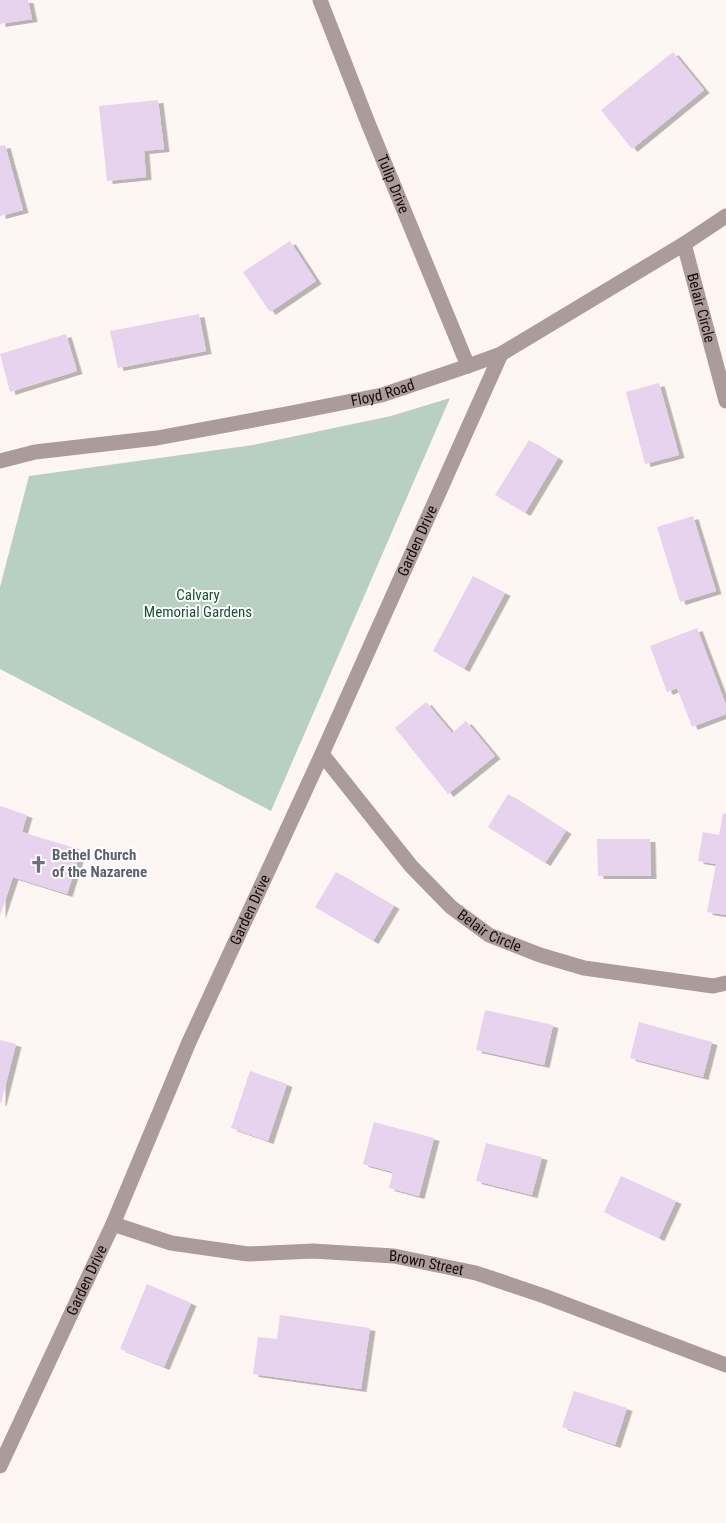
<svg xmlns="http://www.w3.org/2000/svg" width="726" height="1523" font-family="'Roboto Condensed',sans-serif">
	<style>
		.green { fill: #b8d0c2 }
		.building { fill: #e8d3ee; filter: url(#shadow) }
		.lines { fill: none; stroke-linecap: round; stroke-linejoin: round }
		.minor { stroke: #ab9b99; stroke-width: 15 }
		.labels { text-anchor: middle; stroke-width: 4; stroke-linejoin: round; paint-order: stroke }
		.street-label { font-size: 15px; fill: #140d0a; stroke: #fff }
		.park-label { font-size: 15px; fill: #154f36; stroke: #fff }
		.worship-label { font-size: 15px; font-weight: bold; fill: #5b616d; stroke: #fff; text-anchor: start }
	</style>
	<defs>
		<filter id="shadow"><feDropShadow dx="5.5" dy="3" stdDeviation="0" flood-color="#0004"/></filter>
	</defs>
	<rect width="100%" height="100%" fill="#fef6f2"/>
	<path class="green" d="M 450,398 L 271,811 L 0,669 L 0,587 L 29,476 L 253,445 L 391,416 Z"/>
	<g class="building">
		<path d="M 0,0 L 28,0 L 32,19 L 0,24 Z"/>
		<path d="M 673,52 L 704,90 L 632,149 L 601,110 Z"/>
		<path d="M 158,100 L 164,149 L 144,151 L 146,177 L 107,181 L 99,106 Z"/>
		<path d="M 5,145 L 23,210 L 0,216 L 0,146 Z"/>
		<path d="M 290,241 L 316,281 L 270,312 L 243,272 Z"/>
		<path d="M 199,314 L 206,351 L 118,368 L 110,331 Z"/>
		<path d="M 66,334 L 77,371 L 10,392 L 0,354 Z"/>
		<path d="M 659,383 L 679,455 L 645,464 L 626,392 Z"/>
		<path d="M 529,440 L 558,458 L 525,513 L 495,495 Z"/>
		<path d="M 693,516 L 716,591 L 680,602 L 657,527 Z"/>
		<path d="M 473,576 L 505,593 L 464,669 L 433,651 Z"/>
		<path d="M 697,628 L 726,705 L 726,714 L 692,727 L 677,688 L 667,692 L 650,646 Z"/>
		<path d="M 426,702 L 452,733 L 466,721 L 495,756 L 448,794 L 395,728 Z"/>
		<path d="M 508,794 L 566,831 L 545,863 L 488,827 Z"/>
		<path d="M 0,806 L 27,815 L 22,832 L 81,850 L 67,894 L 13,877 L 0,916 Z"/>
		<path d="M 723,813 L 726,814 L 726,915 L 707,912 L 716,864 L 698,861 L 703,832 L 719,835 Z"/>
		<path d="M 597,839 L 650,839 L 651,876 L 598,876 Z"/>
		<path d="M 336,872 L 394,906 L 373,941 L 315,907 Z"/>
		<path d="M 485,1010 L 553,1025 L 544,1065 L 476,1050 Z"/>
		<path d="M 639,1022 L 712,1042 L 703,1077 L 630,1058 Z"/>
		<path d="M 0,1040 L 16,1044 L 1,1103 L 0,1103 Z"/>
		<path d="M 250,1071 L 287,1084 L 268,1141 L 231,1128 Z"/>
		<path d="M 374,1122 L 434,1138 L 419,1196 L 389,1188 L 393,1172 L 363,1164 Z"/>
		<path d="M 486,1143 L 542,1157 L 532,1195 L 476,1181 Z"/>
		<path d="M 621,1176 L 676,1201 L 659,1238 L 604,1212 Z"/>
		<path d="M 147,1284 L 191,1303 L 164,1367 L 120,1349 Z"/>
		<path d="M 280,1315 L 370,1328 L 361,1389 L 253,1374 L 258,1337 L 277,1339 Z"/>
		<path d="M 574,1391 L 627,1408 L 615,1445 L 562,1427 Z"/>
	</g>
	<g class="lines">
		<g class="minor">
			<path id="s1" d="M 320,0 L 368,123 L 468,366"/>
			<path id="s2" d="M 684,244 L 726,401"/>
			<path id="s3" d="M 0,461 L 35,452 L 157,438 L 286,414 L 382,395 L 468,366 L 501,354 L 684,244 L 726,216"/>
			<path id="s4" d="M 322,754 L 411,866 L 451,907 L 489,935 L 540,955 L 584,968 L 713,986 L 726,983"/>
			<path id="s5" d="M 113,1224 L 171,1243 L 248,1254 L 313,1251 L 394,1256 L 476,1273 L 544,1296 L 726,1365"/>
			<path id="s6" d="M 0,1466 L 113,1224 L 189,1042 L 322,754 L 501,354"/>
		</g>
	</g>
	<defs>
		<symbol id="church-bare" viewBox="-9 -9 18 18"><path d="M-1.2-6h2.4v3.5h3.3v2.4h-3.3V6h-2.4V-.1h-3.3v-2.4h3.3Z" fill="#6b7280" stroke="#fff" stroke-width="2.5" paint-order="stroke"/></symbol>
	</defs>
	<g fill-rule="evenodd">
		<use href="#church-bare" x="26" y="852" width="25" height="25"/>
	</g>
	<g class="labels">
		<g class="street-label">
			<text dy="5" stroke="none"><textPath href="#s1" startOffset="198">Tulip Drive</textPath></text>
			<text dy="5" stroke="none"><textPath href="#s2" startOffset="66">Belair Circle</textPath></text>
			<text dy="5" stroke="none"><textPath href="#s3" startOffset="389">Floyd Road</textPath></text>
			<text dy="5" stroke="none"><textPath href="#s6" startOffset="1015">Garden Drive</textPath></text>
			<text dy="5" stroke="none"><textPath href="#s6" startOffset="610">Garden Drive</textPath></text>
			<text dy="5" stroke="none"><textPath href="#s4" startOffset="246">Belair Circle</textPath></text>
			<text dy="5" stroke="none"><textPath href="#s5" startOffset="318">Brown Street</textPath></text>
			<text dy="5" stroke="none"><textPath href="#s6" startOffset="205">Garden Drive</textPath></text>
		</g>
		<g class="park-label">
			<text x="198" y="600">Calvary<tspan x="198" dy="17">Memorial Gardens</tspan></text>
		</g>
		<g class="worship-label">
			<text x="52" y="860">Bethel Church<tspan x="52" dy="17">of the Nazarene</tspan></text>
		</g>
	</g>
</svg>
